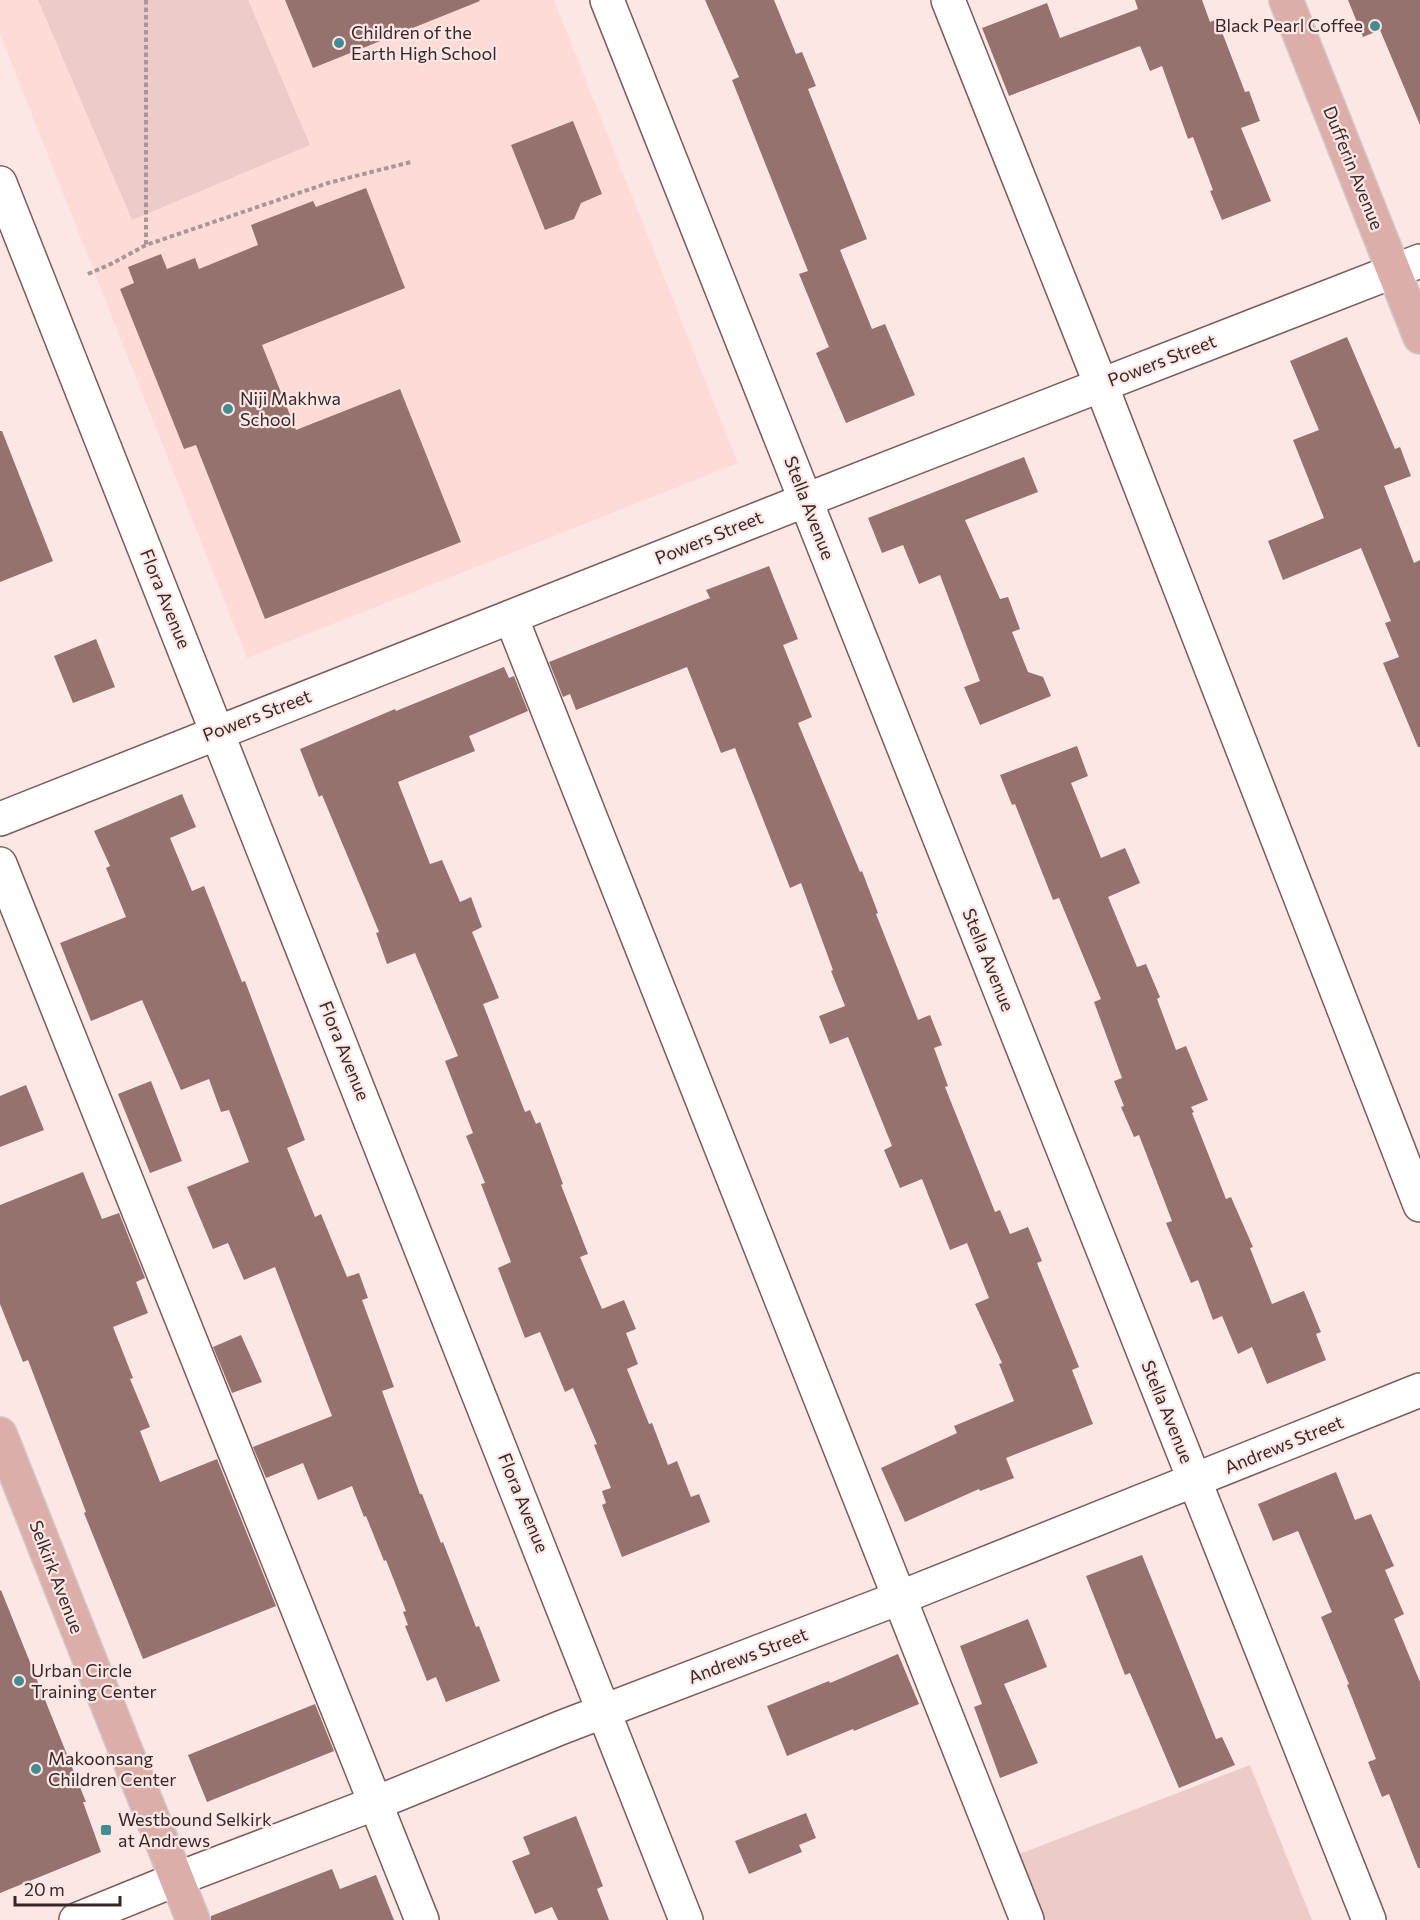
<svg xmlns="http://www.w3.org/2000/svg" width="1420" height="1920" font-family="Commissioner,sans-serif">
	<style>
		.built { fill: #ffdbd7 }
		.grass { fill: #eccbc8 }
		.building { fill: #96726f }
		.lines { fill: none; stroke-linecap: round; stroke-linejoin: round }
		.minor-casing { stroke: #7b5c59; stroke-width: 36 }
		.major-casing { stroke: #cfcbcb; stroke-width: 36 }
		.path { stroke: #a99795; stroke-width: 4; stroke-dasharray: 4.5 3; stroke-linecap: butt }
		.minor { stroke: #fff; stroke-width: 33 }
		.major { stroke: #ddadaa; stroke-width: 33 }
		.poi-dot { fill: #448b93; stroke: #fde7e5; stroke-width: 2 }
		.labels { text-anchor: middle; stroke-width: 4.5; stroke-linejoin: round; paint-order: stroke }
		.poi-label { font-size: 18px; fill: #352827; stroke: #fde7e5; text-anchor: start }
		.street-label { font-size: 18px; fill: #352827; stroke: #fde7e5 }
	</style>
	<rect width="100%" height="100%" fill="#fde7e5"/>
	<path class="built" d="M 0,0 L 554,0 L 738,463 L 247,658 L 0,34 Z"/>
	<g class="grass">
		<path d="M 38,0 L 248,0 L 310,145 L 132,220 Z"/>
		<path d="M 1250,1765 L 1312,1920 L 1043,1920 L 1017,1855 Z"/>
	</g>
	<g class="building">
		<path d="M 285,0 L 479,0 L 480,1 L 313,68 Z"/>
		<path d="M 705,0 L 774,0 L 796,54 L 802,52 L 816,86 L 808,89 L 867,239 L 840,250 L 872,329 L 885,324 L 915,395 L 846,423 L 816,353 L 829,347 L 799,274 L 808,271 L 732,80 L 739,77 Z"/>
		<path d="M 1135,0 L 1202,0 L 1210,22 L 1217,19 L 1245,92 L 1249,91 L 1260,121 L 1241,128 L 1271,201 L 1222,220 L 1210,191 L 1213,190 L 1193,137 L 1188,139 L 1162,66 L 1150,71 L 1140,46 L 1009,96 L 982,28 L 1047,3 L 1060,38 L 1138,9 Z"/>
		<path d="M 1348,0 L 1420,0 L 1420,125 L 1380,30 L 1363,37 Z"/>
		<path d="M 573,121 L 602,194 L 581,203 L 574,219 L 545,230 L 511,145 Z"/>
		<path d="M 366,188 L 405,288 L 262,345 L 296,430 L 400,389 L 461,542 L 265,619 L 196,445 L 184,449 L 120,289 L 134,283 L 128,267 L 161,254 L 167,269 L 195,258 L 199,269 L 258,245 L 251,225 L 313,201 L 316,207 Z"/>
		<path d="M 1347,337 L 1395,449 L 1400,447 L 1411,476 L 1384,486 L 1414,563 L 1420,560 L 1420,747 L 1418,747 L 1383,663 L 1399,657 L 1385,623 L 1391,621 L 1361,548 L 1283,580 L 1268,541 L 1324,518 L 1293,440 L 1319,430 L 1290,361 Z"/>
		<path d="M 0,431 L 2,431 L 53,561 L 0,582 Z"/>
		<path d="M 1024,457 L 1038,492 L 965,520 L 1000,599 L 1008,597 L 1020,629 L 1012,632 L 1028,672 L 1043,677 L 1051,696 L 980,725 L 964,687 L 980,681 L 940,575 L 919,584 L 903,545 L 882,553 L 868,518 Z"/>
		<path d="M 769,566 L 798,639 L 783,645 L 812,717 L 798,723 L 860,872 L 862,871 L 878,913 L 876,914 L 918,1020 L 930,1015 L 942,1045 L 934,1048 L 948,1086 L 945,1087 L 995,1212 L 1000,1210 L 1010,1234 L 1028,1227 L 1042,1261 L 1037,1263 L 1079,1367 L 1072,1370 L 1093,1424 L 1006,1458 L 1014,1478 L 980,1491 L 979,1489 L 905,1522 L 881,1468 L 957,1433 L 954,1426 L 1014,1401 L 999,1364 L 1002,1363 L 975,1304 L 989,1298 L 967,1243 L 950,1250 L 922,1179 L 900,1188 L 884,1150 L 892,1146 L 848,1037 L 830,1044 L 819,1016 L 845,1006 L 831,971 L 833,970 L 801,883 L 790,888 L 735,748 L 721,753 L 687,667 L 576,710 L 570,694 L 563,697 L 549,662 L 710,598 L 706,590 Z"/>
		<path d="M 96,639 L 115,687 L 73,703 L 54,656 Z"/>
		<path d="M 504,667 L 509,678 L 514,676 L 528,711 L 469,736 L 475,751 L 398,782 L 430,864 L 442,860 L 460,902 L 471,897 L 482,927 L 472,932 L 499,998 L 483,1004 L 525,1112 L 530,1110 L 536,1124 L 540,1122 L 563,1184 L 561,1185 L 588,1254 L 580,1257 L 602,1309 L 624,1300 L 636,1329 L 626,1333 L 638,1364 L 627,1369 L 649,1424 L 652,1423 L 668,1465 L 677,1461 L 691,1497 L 699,1494 L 710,1522 L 622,1557 L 602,1505 L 606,1503 L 602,1491 L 611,1488 L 594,1445 L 597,1444 L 573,1388 L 565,1392 L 540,1332 L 525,1338 L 498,1268 L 511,1262 L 481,1184 L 485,1183 L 466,1136 L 473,1133 L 445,1061 L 458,1056 L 415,953 L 387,964 L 376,933 L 379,932 L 363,893 L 322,795 L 319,797 L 300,749 L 395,709 L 396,711 Z"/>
		<path d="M 1077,746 L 1088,776 L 1071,783 L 1101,858 L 1125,848 L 1140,883 L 1108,897 L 1137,967 L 1146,964 L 1160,997 L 1157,999 L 1176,1050 L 1186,1046 L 1208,1100 L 1191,1107 L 1194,1112 L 1192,1113 L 1226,1199 L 1231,1197 L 1253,1247 L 1250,1248 L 1272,1304 L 1304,1291 L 1321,1332 L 1316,1334 L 1326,1360 L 1267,1384 L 1252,1347 L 1238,1354 L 1222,1316 L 1213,1320 L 1198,1280 L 1191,1283 L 1166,1223 L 1172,1221 L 1139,1135 L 1134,1137 L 1121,1107 L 1124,1106 L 1114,1081 L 1122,1078 L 1094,1002 L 1101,999 L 1059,898 L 1053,900 L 1015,804 L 1012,805 L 1000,775 Z"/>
		<path d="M 182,794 L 196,827 L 170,838 L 192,891 L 204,886 L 242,982 L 245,981 L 305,1140 L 287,1148 L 315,1217 L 321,1214 L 347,1277 L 359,1273 L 368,1298 L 362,1300 L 394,1387 L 382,1391 L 420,1494 L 422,1494 L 441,1543 L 443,1542 L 476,1627 L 479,1626 L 500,1681 L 446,1702 L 436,1677 L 427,1681 L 405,1626 L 408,1625 L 403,1612 L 406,1611 L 386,1560 L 384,1561 L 366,1516 L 364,1517 L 352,1486 L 318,1500 L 303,1463 L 266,1478 L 253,1447 L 332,1416 L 275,1267 L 244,1280 L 228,1243 L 213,1249 L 187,1187 L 249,1162 L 229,1110 L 221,1112 L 209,1079 L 181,1090 L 142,1000 L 91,1021 L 60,943 L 126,917 L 106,868 L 110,866 L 94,831 Z"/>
		<path d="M 151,1081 L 182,1161 L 150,1173 L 118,1094 Z"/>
		<path d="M 26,1085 L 44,1130 L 0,1147 L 0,1096 Z"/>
		<path d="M 83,1172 L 102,1219 L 119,1213 L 145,1278 L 136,1282 L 148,1313 L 113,1327 L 133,1378 L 130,1379 L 150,1427 L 140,1431 L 160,1482 L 217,1459 L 276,1606 L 143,1659 L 84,1513 L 86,1512 L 28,1360 L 23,1362 L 0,1304 L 0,1205 Z"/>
		<path d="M 241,1335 L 262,1382 L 232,1393 L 213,1347 Z"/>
		<path d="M 1336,1472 L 1355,1520 L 1371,1514 L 1394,1566 L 1385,1570 L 1404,1614 L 1394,1619 L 1420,1682 L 1420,1868 L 1418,1868 L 1389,1794 L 1382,1797 L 1368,1762 L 1376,1759 L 1347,1685 L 1349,1684 L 1321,1617 L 1332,1612 L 1298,1531 L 1273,1541 L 1258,1504 Z"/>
		<path d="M 1142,1555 L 1216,1739 L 1222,1737 L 1235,1765 L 1179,1788 L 1130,1673 L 1125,1675 L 1086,1576 Z"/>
		<path d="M 1,1590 L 86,1802 L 83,1802 L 101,1852 L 0,1893 L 0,1591 Z"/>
		<path d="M 1028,1619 L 1047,1667 L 1004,1684 L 1038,1763 L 1000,1778 L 974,1707 L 982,1704 L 960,1646 Z"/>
		<path d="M 898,1654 L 919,1704 L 854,1731 L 853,1729 L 787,1756 L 767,1706 L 829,1681 L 830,1683 Z"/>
		<path d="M 315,1704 L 334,1751 L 207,1802 L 188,1755 Z"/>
		<path d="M 806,1813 L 816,1838 L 799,1845 L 802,1852 L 749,1874 L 735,1841 Z"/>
		<path d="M 576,1816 L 603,1886 L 597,1889 L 609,1920 L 558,1920 L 552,1907 L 535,1914 L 512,1861 L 530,1854 L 523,1837 Z"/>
		<path d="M 332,1869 L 340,1889 L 376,1875 L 394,1920 L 211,1920 L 211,1916 Z"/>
	</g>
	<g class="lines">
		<defs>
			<g id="minor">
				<path d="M 607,0 L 1369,1920"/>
				<path d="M 948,0 L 1101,385 L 1420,1205"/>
				<path d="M 0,183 L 686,1920"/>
				<path d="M 511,617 L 1027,1920"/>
				<path d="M 0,819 L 806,500 L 1420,261"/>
				<path d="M 0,864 L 422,1920"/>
				<path d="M 76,1920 L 177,1879 L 376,1803 L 560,1728 L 899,1598 L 1420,1390"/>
			</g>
			<g id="major">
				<path d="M 1286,0 L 1420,337"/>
				<path d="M 0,1434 L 193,1920"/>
			</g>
		</defs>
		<use href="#minor" class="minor-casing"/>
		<use href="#major" class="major-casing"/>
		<g class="path">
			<path d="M 146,0 L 146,245"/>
			<path d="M 88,274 L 113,263 L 146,245 L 328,183 L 411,162"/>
		</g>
		<use href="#minor" class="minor"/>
		<use href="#major" class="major"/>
	</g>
	<g class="poi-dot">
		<circle cx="1375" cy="26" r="6"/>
		<circle cx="339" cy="43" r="6"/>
		<circle cx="228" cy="409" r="6"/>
		<circle cx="19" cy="1681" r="6"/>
		<circle cx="36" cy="1769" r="6"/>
		<rect x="100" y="1824" width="12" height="12" rx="3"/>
	</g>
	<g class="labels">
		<g class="poi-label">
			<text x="1363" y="32" text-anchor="end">Black Pearl Coffee</text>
			<text x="351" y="39">Children of the<tspan x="351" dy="21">Earth High School</tspan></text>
			<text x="240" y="405">Niji Makhwa<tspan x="240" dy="21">School</tspan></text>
			<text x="31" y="1677">Urban Circle<tspan x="31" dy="21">Training Center</tspan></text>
			<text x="48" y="1765">Makoonsang<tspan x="48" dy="21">Children Center</tspan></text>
			<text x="118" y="1826">Westbound Selkirk<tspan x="118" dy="21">at Andrews</tspan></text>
		</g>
		<g class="street-label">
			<text transform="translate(1353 168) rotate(68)" y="6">Dufferin Avenue</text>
			<text transform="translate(1162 361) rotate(-21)" y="6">Powers Street</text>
			<text transform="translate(809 508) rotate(69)" y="6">Stella Avenue</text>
			<text transform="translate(709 538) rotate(-22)" y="6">Powers Street</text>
			<text transform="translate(165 599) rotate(68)" y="6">Flora Avenue</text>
			<text transform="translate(257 716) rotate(-21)" y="6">Powers Street</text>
			<text transform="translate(988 960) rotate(68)" y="6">Stella Avenue</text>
			<text transform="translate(344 1051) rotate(68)" y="6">Flora Avenue</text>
			<text transform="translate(1167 1412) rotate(68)" y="6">Stella Avenue</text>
			<text transform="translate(1284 1445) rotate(-22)" y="6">Andrews Street</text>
			<text transform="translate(523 1503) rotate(68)" y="6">Flora Avenue</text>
			<text transform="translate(56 1577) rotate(69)" y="6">Selkirk Avenue</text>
			<text transform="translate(748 1656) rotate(-21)" y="6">Andrews Street</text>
		</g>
	</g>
	<path d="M15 1896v9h105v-9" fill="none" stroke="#352827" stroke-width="3"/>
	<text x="24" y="1896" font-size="18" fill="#352827" stroke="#fde7e5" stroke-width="4.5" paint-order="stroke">20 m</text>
</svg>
